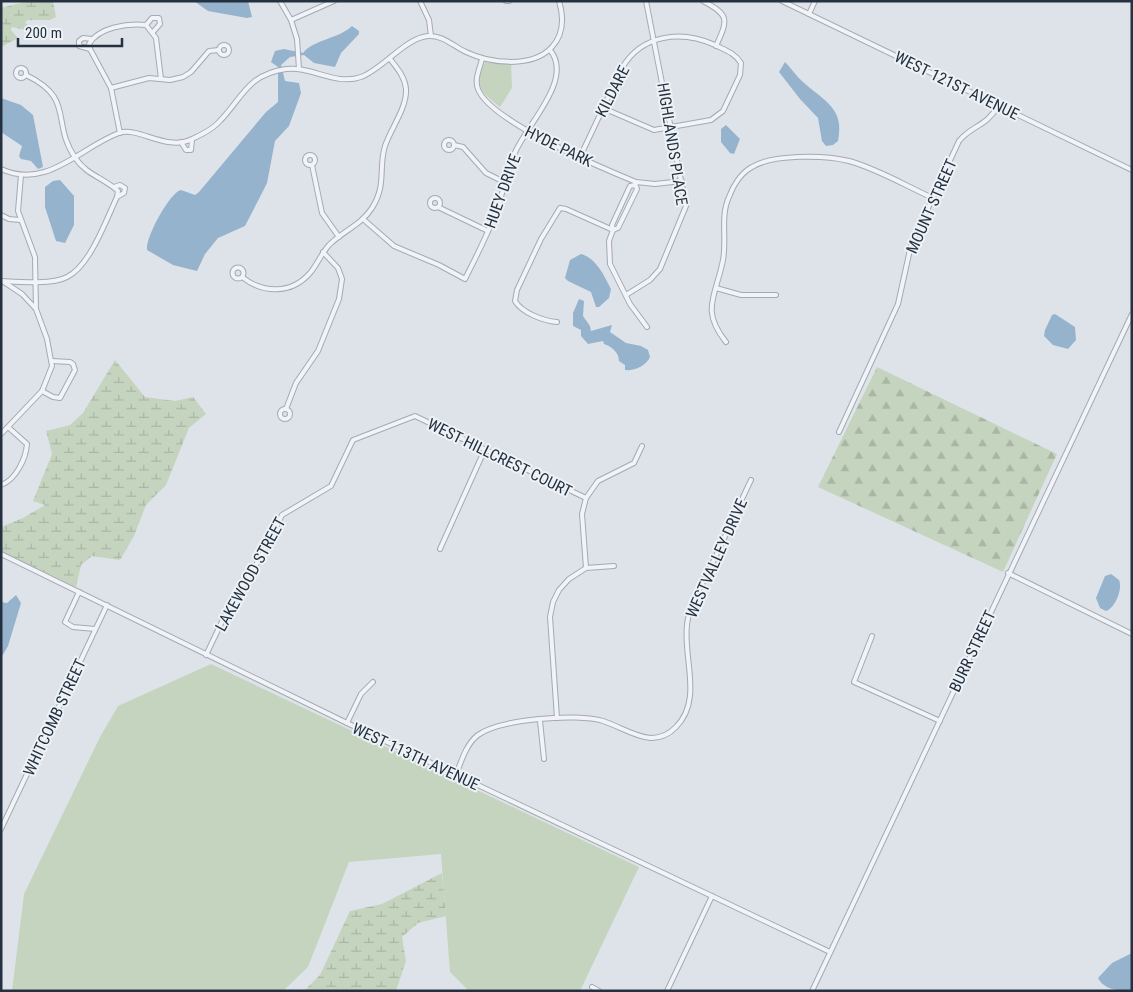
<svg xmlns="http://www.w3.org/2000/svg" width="1133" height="992" font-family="'Roboto Condensed',sans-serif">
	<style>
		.green { fill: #c5d4be }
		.forest { fill: url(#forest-firs) }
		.wetland { fill: url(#wetland-marsh) }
		.water { fill: #95b3cd }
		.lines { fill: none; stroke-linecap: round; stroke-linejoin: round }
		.minor-casing { stroke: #a3aab3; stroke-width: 6 }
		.minor { stroke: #f1f3f7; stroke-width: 4 }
		.labels { text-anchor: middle; stroke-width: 4; stroke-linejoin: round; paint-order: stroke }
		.street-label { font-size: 16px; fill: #253141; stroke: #edf2f6 }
	</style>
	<defs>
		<pattern id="forest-firs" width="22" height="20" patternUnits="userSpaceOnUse" patternTransform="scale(1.25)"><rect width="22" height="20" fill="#c5d4be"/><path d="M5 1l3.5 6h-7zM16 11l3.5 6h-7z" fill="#a9b6a4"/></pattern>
		<pattern id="wetland-marsh" width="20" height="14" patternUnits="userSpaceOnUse" patternTransform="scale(1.25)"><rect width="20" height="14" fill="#c5d4be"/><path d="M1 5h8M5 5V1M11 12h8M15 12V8" fill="none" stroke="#a9b6a4"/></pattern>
	</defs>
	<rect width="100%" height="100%" fill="#dee3e9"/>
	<g class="green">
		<path d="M 485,62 L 511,64 L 512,88 L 500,107 C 482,93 472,85 485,62 Z"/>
		<path d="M 211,664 L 639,867 L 580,991 L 469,991 L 450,972 L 441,854 L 349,862 L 308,967 L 283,991 L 12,991 L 24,894 L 100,737 L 118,706 Z"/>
	</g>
	<path class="forest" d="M 877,367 L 1057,454 L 1003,572 L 818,487 Z"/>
	<g class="wetland">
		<path d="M 28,1 L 53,1 L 56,17 L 50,20 L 27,20 L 25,23 L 31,27 L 30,31 L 12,27 L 11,30 L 18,38 L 1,47 L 1,8 Z"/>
		<path d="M 115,360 L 145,397 L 175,401 L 193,397 L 206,414 L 189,428 L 166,485 L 146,505 L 134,536 L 120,560 L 92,556 L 81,565 L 76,587 L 1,551 L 1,527 L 23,518 L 45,505 L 33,501 L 52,454 L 46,431 L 70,425 L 83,413 Z"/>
		<path d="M 442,873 L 446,916 L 418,923 L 402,937 L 406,961 L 396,991 L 304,991 L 320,975 L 350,911 L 382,904 Z"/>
	</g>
	<g class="water">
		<path d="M 194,1 L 248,1 L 252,17 L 247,18 L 208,11 Z"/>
		<path d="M 352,26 L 359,31 L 359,34 L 341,53 L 335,67 L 314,63 L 304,55 L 290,57 L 281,65 L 285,81 L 299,83 L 301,93 L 289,126 L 275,141 L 267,183 L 261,195 L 245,226 L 218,238 L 205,254 L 197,271 L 173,265 L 147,250 C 145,238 170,192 181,190 L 195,195 L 199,192 L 266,112 L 278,102 L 278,67 L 271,62 L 275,51 L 284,49 L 303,53 C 314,39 339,39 352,26 Z"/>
		<path d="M 785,62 C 791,68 796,76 803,82 C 824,101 845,108 838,141 L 833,145 L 826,146 L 822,141 L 818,118 L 800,99 L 779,72 Z"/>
		<path d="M 1,98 L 21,105 L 33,115 L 43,167 L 38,169 L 31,161 L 21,159 L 19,156 L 22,146 L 1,132 Z"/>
		<path d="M 726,125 L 740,139 L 734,154 L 730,153 L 721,142 L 721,129 Z"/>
		<path d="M 60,180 L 74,196 L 74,225 L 65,243 L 56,241 L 45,207 L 45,187 L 53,181 Z"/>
		<path d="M 581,254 C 596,258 604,275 611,289 L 609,298 L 599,307 L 596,307 L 591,292 L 568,281 L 565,278 L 570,260 Z"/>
		<path d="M 579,299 L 584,301 L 583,316 L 590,326 L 591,331 L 612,325 L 610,332 L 626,343 L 641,346 L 648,350 L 650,357 C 646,366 634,371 625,370 L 625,365 L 619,361 C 619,352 611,346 604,344 L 603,341 L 588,344 L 581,336 L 581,330 L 573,326 L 573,313 Z"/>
		<path d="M 1055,314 L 1075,327 L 1076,340 L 1068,349 L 1053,345 L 1044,336 L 1045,330 L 1052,315 Z"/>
		<path d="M 1111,574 L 1119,580 C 1123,589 1115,608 1106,611 L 1100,608 L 1096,598 L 1105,576 Z"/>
		<path d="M 16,595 L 21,603 L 8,646 L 1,658 L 1,602 L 7,603 Z"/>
		<path d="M 1132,953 L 1132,991 C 1119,991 1104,990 1098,978 L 1112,963 Z"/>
	</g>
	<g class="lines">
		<defs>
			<g id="minor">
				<path d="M 280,1 L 291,20 L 297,39 L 299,69"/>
				<path d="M 420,1 L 429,20 L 431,36"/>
				<path d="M 506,1 L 509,1"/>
				<path d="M 703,1 C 730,15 728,20 716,46"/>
				<path d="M 782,1 L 1132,170"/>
				<path d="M 809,14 L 815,1"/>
				<path d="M 291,20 L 334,1"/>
				<path d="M 146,25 L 152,18 L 159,18 L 160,24 L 153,32"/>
				<circle cx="224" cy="50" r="5"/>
				<path d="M 90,49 L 79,46 L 79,41 L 83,38 L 92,39"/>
				<path d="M 482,59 C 480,68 474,79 478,89 C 490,121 602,168 636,182 L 655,184 L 682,181"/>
				<circle cx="21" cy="73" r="5"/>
				<path d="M 111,88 L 149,78 L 170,80 L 183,77 L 191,72 L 209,51 L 219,50"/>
				<path d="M 120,133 L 111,88 L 90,49 L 89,44 C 99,27 128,23 146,25 L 156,38 L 161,79"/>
				<circle cx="449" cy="145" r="5"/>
				<path d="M 181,142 L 186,150 L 191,150 L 192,140"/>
				<path d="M 454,145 L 463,147 L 486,173 L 506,183"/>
				<circle cx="310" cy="160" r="5"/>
				<path d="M 580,157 L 622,68 C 642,34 681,30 715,45 C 725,50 735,53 741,63 L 740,75 L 723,111 L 711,120 L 654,130 L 603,108"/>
				<path d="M 312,165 L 322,213 L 339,237"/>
				<path d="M 1,169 C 47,190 79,148 119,133 C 138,126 167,152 192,139 C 201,135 211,130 218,123 C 243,98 246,75 286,69 C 311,66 336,86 361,77 C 383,69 405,38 428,36 C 443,35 453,46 466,52 C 489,63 532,69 552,47 C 564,34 564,18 559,1"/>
				<path d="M 635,185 L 630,186 L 612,225 L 613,230 L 609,241 L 610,264 L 630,304 L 647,327"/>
				<path d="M 114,187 L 120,185 L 125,188 L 124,193 L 117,197"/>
				<circle cx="435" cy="203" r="5"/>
				<path d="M 438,207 L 488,231"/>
				<path d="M 1,215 L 9,219 L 20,220"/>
				<path d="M 363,219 L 394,246 L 439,265 L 465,279 C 475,259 486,238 494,217 C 502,196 507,175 514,155 C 524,127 575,80 550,50"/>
				<path d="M 613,230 L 618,228 L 637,189 L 635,183"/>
				<circle cx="238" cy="273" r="5.5"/>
				<path d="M 242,277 C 262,293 291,295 310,273 C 317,265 321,254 329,245 C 343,231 361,225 372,208 C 387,184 378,169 385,146 C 391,128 407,108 406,89 C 405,77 397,68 390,59"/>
				<path d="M 1,281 C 18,282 52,285 67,277 C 90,266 106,220 117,197 L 118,191 C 104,178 87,175 76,159 C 50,122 76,99 26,75"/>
				<path d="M 4,282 L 22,294 L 36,309"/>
				<path d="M 716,288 L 741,295 L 776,295"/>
				<path d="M 626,295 L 650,280 L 660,269 L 686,206 L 646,1"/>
				<path d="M 557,322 C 544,321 522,313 515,301 L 517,290 L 541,239 L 560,208 L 566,209 L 613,230"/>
				<path d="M 726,342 C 700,310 716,296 723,260 C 727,239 720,216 729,197 C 733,186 741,173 752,167 C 773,154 825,155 849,161 C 878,169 906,186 933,198"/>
				<path d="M 42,391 L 53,397 L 60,398 L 75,370 L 73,364 L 70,362 L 52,361"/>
				<circle cx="285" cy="414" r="5"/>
				<path d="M 286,409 L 296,383 L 318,351 L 339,299 L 342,279 L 338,268 L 323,252"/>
				<path d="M 839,432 L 898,304 L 911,245 L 959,141 C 972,125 986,127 998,106"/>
				<path d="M 1,434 L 42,391 L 52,366 L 47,339 L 36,309 L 35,257 L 18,211 L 21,175"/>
				<path d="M 1,485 C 16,480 26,458 27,444 L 8,427"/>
				<path d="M 440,549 L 485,449"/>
				<path d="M 1,554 L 347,723 L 830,952"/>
				<path d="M 586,568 L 582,514 L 586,498 L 598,481 L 634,463 L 642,446"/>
				<path d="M 1008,573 L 1132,634"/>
				<path d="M 79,592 L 65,622 L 73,627 L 95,629"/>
				<path d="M 872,636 L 854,682 L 940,721"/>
				<path d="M 206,655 L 229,607 L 261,557 L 282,515 L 331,486 L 353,440 L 415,416 L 586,498"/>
				<path d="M 557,718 L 550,617 L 553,602 L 559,590 L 569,579 L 586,568 L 614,566"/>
				<path d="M 540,721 L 544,759"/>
				<path d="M 347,723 L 361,694 L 373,682"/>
				<path d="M 456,775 C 461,762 466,744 478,735 C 500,719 577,713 603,721 C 628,729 653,751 676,727 C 703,700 683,659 687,625 C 689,603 704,582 713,562 C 726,535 738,507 751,480"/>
				<path d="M 1,829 L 107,605"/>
				<path d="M 592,987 L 599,991"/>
				<path d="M 667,991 L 712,896"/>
				<path d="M 812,991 L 1132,314"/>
			</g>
		</defs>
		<use href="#minor" class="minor-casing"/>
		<use href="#minor" class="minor"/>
	</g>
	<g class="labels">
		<g class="street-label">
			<text transform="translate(957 85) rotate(26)" y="6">WEST 121ST AVENUE</text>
			<text transform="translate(612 91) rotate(-63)" y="6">KILDARE</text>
			<text transform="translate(673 144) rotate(81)" y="6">HIGHLANDS PLACE</text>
			<text transform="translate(559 146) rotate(26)" y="6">HYDE PARK</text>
			<text transform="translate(502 191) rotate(-70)" y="6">HUEY DRIVE</text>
			<text transform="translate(931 206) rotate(-66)" y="6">MOUNT STREET</text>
			<text transform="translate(500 457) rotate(26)" y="6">WEST HILLCREST COURT</text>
			<text transform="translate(716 558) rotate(-66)" y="6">WESTVALLEY DRIVE</text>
			<text transform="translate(250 574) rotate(-61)" y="6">LAKEWOOD STREET</text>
			<text transform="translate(972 651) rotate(-65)" y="6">BURR STREET</text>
			<text transform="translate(54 717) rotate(-65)" y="6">WHITCOMB STREET</text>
			<text transform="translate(416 756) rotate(25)" y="6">WEST 113TH AVENUE</text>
		</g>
	</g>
	<rect width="1133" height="992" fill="none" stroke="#253141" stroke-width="5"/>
	<path d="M18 38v8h104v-8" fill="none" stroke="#253141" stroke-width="2.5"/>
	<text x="25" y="38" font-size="15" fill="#253141" stroke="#edf2f6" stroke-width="4" paint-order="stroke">200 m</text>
</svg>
